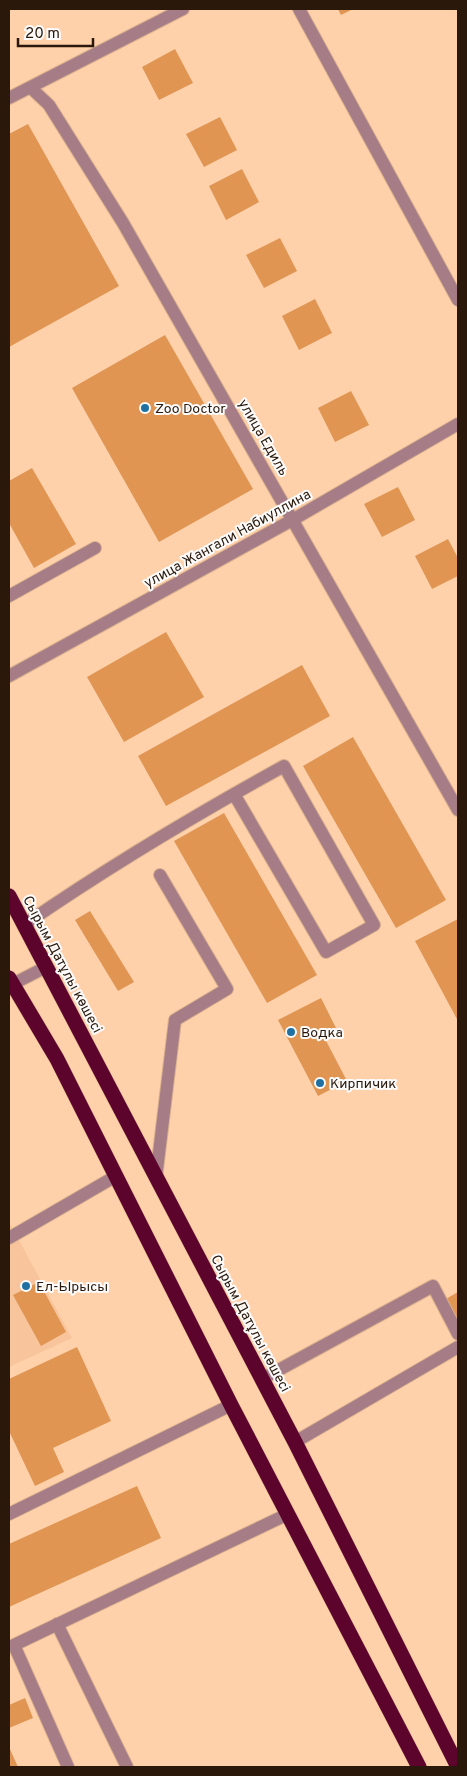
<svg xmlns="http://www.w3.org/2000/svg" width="467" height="1776" font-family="Overpass,sans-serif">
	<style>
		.built { fill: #f8c49b }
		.building { fill: #e09553 }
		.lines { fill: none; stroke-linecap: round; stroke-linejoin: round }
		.minor-casing { stroke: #d8b08e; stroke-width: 14 }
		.highway-casing { stroke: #d8b08e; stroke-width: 16 }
		.minor { stroke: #a67c87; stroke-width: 12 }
		.highway { stroke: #5d042d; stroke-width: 15 }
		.poi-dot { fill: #2071a2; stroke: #fcfcfc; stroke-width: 2 }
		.labels { text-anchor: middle; stroke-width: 4; stroke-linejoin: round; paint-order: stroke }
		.poi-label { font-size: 14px; fill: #2a190b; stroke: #fcfcfc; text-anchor: start }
		.street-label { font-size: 14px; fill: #2a190b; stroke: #fcfcfc }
	</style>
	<rect width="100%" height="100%" fill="#fed1ab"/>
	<path class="built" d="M 9,1222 L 72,1338 L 9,1367 Z"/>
	<g class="building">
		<path d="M 338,9 L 353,9 L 341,15 Z"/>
		<path d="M 175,49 L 193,83 L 159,100 L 142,67 Z"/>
		<path d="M 220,117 L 237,150 L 204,167 L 186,134 Z"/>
		<path d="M 28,124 L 119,286 L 9,347 L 9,134 Z"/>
		<path d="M 242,169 L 259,202 L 226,220 L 209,186 Z"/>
		<path d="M 280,238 L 297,271 L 264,288 L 246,255 Z"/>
		<path d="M 315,299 L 332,333 L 299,350 L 282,316 Z"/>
		<path d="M 165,335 L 253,489 L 159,542 L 72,388 Z"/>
		<path d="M 351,391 L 369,425 L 335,442 L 318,408 Z"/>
		<path d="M 32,468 L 76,544 L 34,568 L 9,523 L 9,481 Z"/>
		<path d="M 398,487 L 415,520 L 382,537 L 364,504 Z"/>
		<path d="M 448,539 L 458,558 L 458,576 L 432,589 L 415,556 Z"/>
		<path d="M 166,632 L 204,697 L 124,742 L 87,677 Z"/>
		<path d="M 302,665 L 330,716 L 166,806 L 138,756 Z"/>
		<path d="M 353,737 L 446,900 L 396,928 L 303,766 Z"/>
		<path d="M 224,813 L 317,975 L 267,1003 L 174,841 Z"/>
		<path d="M 90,911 L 134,982 L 118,991 L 75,920 Z"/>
		<path d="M 458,919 L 458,1021 L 415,941 Z"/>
		<path d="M 321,998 L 336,1028 L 323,1035 L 347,1081 L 318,1096 L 278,1020 Z"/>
		<path d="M 39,1282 L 66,1332 L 41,1346 L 13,1295 Z"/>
		<path d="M 458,1292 L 458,1326 L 444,1300 Z"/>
		<path d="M 77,1347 L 111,1421 L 53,1448 L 64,1472 L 35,1486 L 9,1431 L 9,1379 Z"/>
		<path d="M 137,1486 L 161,1538 L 9,1607 L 9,1544 Z"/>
		<path d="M 25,1698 L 33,1718 L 9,1728 L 9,1705 Z"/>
		<path d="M 9,1747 L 18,1767 L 9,1767 Z"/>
	</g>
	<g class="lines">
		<defs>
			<g id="minor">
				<path d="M 299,9 L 458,300"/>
				<path d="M 31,88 L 49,105 L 123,223 L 458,810"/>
				<path d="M 9,98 L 183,9"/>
				<path d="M 9,596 L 95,548"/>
				<path d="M 9,676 L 294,519 L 458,424"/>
				<path d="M 24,925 C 108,867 195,815 284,766 L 374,925 L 326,952 L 234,794"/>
				<path d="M 9,986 L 46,967"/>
				<path d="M 156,1178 L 175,1020 L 227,989 L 160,875"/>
				<path d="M 9,1238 L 116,1176"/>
				<path d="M 262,1379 L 433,1286 L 458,1334"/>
				<path d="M 295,1442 L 458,1347"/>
				<path d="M 9,1514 L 231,1405"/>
				<path d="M 57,1624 L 127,1767"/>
				<path d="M 68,1767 L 14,1645 L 288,1514"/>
			</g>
			<g id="highway">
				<path d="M 9,896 L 295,1442 L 458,1767"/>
				<path d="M 9,978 L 57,1059 L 231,1405 L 419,1767"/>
			</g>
		</defs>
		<use href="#minor" class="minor-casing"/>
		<use href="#highway" class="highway-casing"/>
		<use href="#minor" class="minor"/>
		<use href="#highway" class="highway"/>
	</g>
	<g class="poi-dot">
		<circle cx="145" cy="408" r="5"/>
		<circle cx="291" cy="1032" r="5"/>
		<circle cx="320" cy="1083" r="5"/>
		<circle cx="26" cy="1286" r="5"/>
	</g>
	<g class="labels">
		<g class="poi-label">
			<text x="155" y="413">Zoo Doctor</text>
			<text x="301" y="1037">Водка</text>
			<text x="330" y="1088">Кирпичик</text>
			<text x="36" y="1291">Ел-Ырысы</text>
		</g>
		<g class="street-label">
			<text transform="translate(264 437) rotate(60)" y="5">улица Едиль</text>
			<text transform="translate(227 538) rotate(-29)" y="5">улица Жангали Набиуллина</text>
			<text transform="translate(63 964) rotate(62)" y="5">Сырым Датұлы көшесі</text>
			<text transform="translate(251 1323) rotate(62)" y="5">Сырым Датұлы көшесі</text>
		</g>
	</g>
	<rect width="467" height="1776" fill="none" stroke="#2a190b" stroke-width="20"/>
	<path d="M18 38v8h75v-8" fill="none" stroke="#2a190b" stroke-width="2.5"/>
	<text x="25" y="38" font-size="15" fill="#2a190b" stroke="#fcfcfc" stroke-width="4" paint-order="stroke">20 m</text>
</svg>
